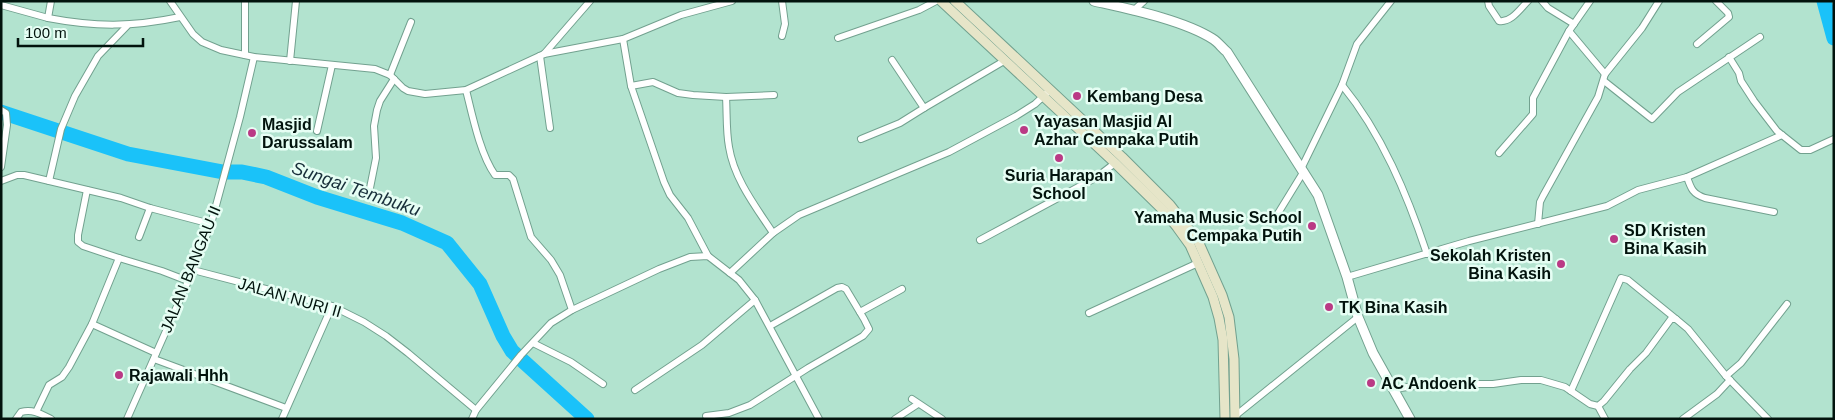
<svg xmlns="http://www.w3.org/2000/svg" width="1835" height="420" font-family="Helvetica,sans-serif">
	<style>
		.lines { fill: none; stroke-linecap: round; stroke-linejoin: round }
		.river { stroke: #1ac2f9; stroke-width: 15 }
		.minor-casing { stroke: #72a18f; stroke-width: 8 }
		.tertiary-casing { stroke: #72a18f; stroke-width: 11 }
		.secondary-casing { stroke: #72a18f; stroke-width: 11 }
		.minor { stroke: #fff; stroke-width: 6 }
		.tertiary { stroke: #fff; stroke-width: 9 }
		.secondary { stroke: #e6e5c8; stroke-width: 9 }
		.poi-dot { fill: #ba3a85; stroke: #e6fef4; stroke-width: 2 }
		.labels { text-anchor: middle; stroke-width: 5; stroke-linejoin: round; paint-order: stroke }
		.poi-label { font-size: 16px; font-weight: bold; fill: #02130d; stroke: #e6fef4; text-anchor: start }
		.street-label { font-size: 16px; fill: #02130d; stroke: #e6fef4 }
		.water-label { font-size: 18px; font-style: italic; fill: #182f3a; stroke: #e6fef4 }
	</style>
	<rect width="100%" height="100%" fill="#b2e3cf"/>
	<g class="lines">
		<g class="river">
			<path d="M 1824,1 L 1834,38"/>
			<path d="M 1,112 L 128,154 L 223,172 L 242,172 L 266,177 L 317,197 L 402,223 L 447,243 L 480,284 L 503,336 L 512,351 L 587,419"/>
		</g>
		<defs>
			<g id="minor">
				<path d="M 51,1 L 48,18 C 95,27 133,27 180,17"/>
				<path d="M 170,1 L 193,34 L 202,42 L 221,50 L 254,57 L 375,69 L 390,75 L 403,88 L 408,91 L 425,94 L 466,90 L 544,54 L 623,39 L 681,15 L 732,1"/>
				<path d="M 782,1 L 785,24 L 782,36"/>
				<path d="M 1488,1 L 1489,6 L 1499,21 C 1511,23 1520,9 1528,1"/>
				<path d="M 1542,1 L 1548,8 L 1574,24"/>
				<path d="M 1,5 L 48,18"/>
				<path d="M 1133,11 L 1144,1"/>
				<path d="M 1569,31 L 1605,74"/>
				<path d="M 838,38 L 919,10 L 936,1"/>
				<path d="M 623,39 L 631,86 L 664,182 L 670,195 L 688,218 L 708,256"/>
				<path d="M 1697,44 L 1729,17 L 1728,13 L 1716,1"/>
				<path d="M 544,54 L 590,1"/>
				<path d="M 245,55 L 245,1"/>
				<path d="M 540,56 L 550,128"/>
				<path d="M 1729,57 L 1739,73 L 1741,81 L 1754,101 L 1777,131 L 1801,150 L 1810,150 L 1834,139"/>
				<path d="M 892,60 L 924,108 L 1004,61"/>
				<path d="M 290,61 L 296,1"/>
				<path d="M 390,75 L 411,22"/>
				<path d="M 1604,81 L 1652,119 L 1678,92 L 1760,37"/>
				<path d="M 1342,85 C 1382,134 1407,194 1427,254"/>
				<path d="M 631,86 L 653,82 L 678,93 L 693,95 L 726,97 L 774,95"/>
				<path d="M 466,90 C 472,114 480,154 495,175 L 509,175 L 513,179 L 531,237 L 551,260 L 560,275 L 572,310"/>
				<path d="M 726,97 C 727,113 726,131 729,147 C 734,179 756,207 773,233"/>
				<path d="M 1,110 L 6,113 L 7,125 L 1,167"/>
				<path d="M 317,131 L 332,65"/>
				<path d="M 861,139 L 900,123 L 924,108"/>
				<path d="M 1499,153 L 1533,114 L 1533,98 L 1569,31 L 1590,1"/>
				<path d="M 1302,167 L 1342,85 L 1357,44 L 1391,1"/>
				<path d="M 1687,177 C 1691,189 1693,194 1705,198 L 1774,212"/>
				<path d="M 1,181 L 17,175 L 24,175 L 121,198 L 150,208 L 211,224"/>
				<path d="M 49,181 L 61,129 L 75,96 L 98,56 L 127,26"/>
				<path d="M 369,193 L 376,158 L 374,126 L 377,110 L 380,101 L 394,79"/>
				<path d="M 1277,215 L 1304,171"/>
				<path d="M 1538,224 L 1540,202 L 1543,196 L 1598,97 L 1605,74 L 1642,28 L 1659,1"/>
				<path d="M 139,237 L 150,208"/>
				<path d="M 980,240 L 1097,177 L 1115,163"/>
				<path d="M 119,258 L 162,271 L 188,281"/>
				<path d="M 193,270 L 332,306 L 364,322 L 386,336 L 408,353 L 476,410"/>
				<path d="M 730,273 L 773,233 L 799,215 L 949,152 L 1016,116 L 1035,104 L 1050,90"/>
				<path d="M 1347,277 L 1469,241 L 1607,206 L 1638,190 L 1687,177 L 1782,135"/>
				<path d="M 860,312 L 902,289"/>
				<path d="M 1089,313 L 1198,263"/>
				<path d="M 92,324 L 156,353"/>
				<path d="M 533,343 L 571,362 L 603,384"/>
				<path d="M 154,359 L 286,408"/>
				<path d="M 1726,376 L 1741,363 L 1787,304"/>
				<path d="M 1393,389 L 1430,384 L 1493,384 L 1521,380 L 1541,380 L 1565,387 L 1590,404 L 1598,406 L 1604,401 L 1630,369 L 1646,353 L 1671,319 L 1676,319 L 1688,329 L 1726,376 L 1768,419"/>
				<path d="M 635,390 L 702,345 L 755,300"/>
				<path d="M 1571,391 L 1621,278 L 1628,280 L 1676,319"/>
				<path d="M 912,399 L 942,419"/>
				<path d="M 1598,406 L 1605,419"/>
				<path d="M 36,412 L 49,385 L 62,377 L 69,367 L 92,324 L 119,258 L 83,246 L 78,242 L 78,235 L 87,190"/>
				<path d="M 706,416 L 729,413 L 750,405 L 808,368 L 863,336 L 869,329 L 864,319 L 846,289 L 842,287 L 837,288 L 770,326"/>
				<path d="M 1235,416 L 1358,317"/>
				<path d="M 16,419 L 21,412 C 33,409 41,414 51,419"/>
				<path d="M 127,419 L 193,270 L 211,224 L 240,117 L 254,57"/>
				<path d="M 282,419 L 332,306"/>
				<path d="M 472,419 L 476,410 L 521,355 L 551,323 L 572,310 L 659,269 L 690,257 L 708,256 L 739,280 L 755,300 L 819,419"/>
				<path d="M 895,419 L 918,404"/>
				<path d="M 1683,419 L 1717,394 L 1730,380"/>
			</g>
			<path id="tertiary" d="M 1094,1 C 1129,9 1183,20 1213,39 C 1218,42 1222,48 1227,52 L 1318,195 L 1347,277 L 1358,317 L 1373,353 L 1410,419"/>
			<g id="secondary">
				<path d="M 941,1 L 1115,163 L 1164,211 L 1177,227 L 1190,245 L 1198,263 L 1213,297 L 1219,318 L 1223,340 L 1225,419"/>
				<path d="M 955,1 L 1122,157 L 1170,205 L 1198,241 L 1222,295 L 1229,317 L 1234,359 L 1235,419"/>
			</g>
		</defs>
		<use href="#minor" class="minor-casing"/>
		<use href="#tertiary" class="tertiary-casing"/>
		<use href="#secondary" class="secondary-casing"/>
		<use href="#minor" class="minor"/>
		<use href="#tertiary" class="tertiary"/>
		<use href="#secondary" class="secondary"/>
	</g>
	<g class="poi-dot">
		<circle cx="1077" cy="96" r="5"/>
		<circle cx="1024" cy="130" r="5"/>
		<circle cx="252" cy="133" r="5"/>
		<circle cx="1059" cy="158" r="5"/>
		<circle cx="1312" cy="226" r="5"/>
		<circle cx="1614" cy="239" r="5"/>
		<circle cx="1561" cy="264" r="5"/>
		<circle cx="1329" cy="307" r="5"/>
		<circle cx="119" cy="375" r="5"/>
		<circle cx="1371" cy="383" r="5"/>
	</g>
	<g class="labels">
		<g class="poi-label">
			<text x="1087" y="102">Kembang Desa</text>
			<text x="1034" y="127">Yayasan Masjid Al<tspan x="1034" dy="18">Azhar Cempaka Putih</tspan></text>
			<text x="262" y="130">Masjid<tspan x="262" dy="18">Darussalam</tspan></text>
			<text x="1059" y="181" text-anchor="middle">Suria Harapan<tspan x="1059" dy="18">School</tspan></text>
			<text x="1302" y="223" text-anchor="end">Yamaha Music School<tspan x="1302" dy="18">Cempaka Putih</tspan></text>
			<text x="1624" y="236">SD Kristen<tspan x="1624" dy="18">Bina Kasih</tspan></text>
			<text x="1551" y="261" text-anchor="end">Sekolah Kristen<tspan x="1551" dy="18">Bina Kasih</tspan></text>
			<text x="1339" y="313">TK Bina Kasih</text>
			<text x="129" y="381">Rajawali Hhh</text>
			<text x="1381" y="389">AC Andoenk</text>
		</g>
		<g class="street-label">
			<text transform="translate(190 269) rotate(-68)" y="6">JALAN BANGAU II</text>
			<text transform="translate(290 297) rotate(16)" y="6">JALAN NURI II</text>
		</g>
		<g class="water-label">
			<text transform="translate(356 189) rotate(19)" y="6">Sungai Tembuku</text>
		</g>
	</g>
	<rect width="1835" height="420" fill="none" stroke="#02130d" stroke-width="5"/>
	<path d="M18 38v8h125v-8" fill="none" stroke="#02130d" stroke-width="2.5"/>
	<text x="25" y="38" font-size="15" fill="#02130d" stroke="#e6fef4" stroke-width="4" paint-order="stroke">100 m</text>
</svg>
